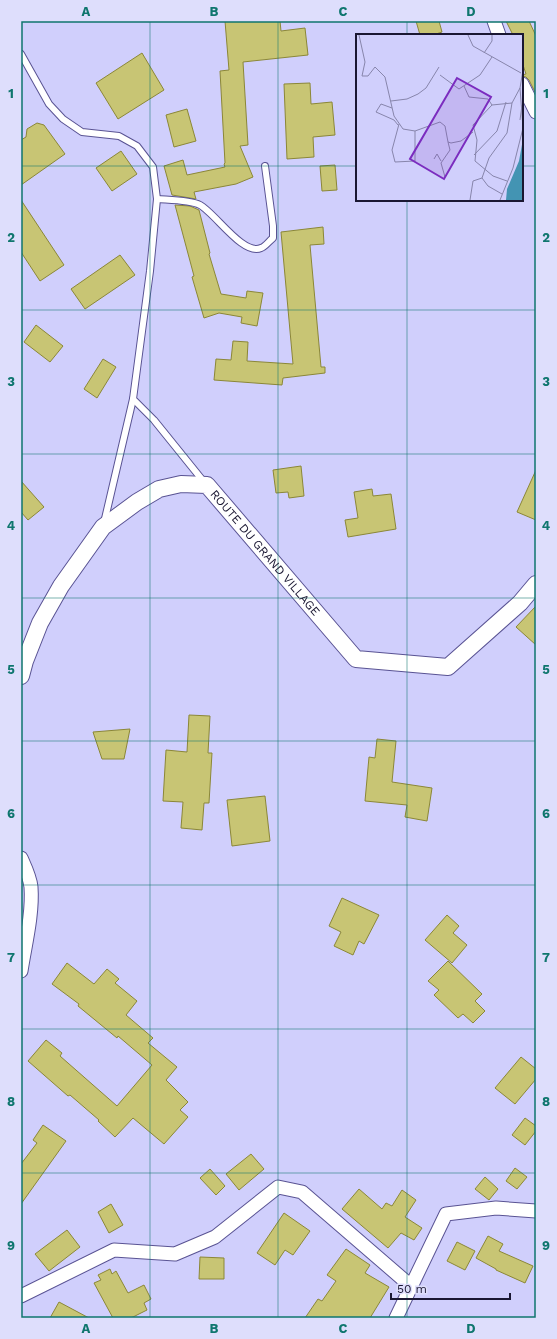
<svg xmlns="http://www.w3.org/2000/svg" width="557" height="1339" font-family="'Work Sans',sans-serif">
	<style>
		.building { fill: #c8c574; stroke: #8b8737 }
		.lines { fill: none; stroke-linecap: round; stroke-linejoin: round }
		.service-casing { stroke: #595393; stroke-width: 8 }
		.minor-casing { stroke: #595393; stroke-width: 15 }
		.tertiary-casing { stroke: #595393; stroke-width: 18 }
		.service { stroke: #fff; stroke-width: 6 }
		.minor { stroke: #fff; stroke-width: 13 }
		.tertiary { stroke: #fff; stroke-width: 16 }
		.grid { fill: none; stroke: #0f766e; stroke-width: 1; stroke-opacity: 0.55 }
		.labels { text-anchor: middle; stroke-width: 3.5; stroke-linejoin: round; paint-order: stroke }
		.street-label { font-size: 12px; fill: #1a1732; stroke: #dedefc }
		.inset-road { fill: none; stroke: #8785ab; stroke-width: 1 }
		.view { fill: #7b2cbf; fill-opacity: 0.15; stroke: #7b2cbf; stroke-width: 2 }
		.inset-edge { fill: none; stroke: #1a1732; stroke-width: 2 }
		.neatline { fill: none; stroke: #0f766e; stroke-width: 1.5 }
		.grid-label { font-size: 13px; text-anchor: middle; font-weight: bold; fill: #0f766e }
	</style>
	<rect width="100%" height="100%" fill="#d0cffc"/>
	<g class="building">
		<path d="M 225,21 L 280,21 L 281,31 L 305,28 L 308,55 L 243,62 L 248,145 L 240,146 L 253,177 L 236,184 L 194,192 L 196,199 L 172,195 L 164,166 L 183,160 L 187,175 L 225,167 L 224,164 L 225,163 L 220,71 L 229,70 Z"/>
		<path d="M 416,21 L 439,21 L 442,32 L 433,35 L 420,35 Z"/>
		<path d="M 506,21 L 529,21 L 536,36 L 536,94 L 529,80 L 526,77 L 522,76 L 522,75 L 526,74 L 522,62 L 522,35 L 513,35 Z"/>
		<path d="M 142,53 L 164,90 L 118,119 L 96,83 Z"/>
		<path d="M 310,83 L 311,104 L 332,102 L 335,135 L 313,137 L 314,157 L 287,159 L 284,84 Z"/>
		<path d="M 187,109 L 196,141 L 174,147 L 166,115 Z"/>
		<path d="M 37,123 L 44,125 L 65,154 L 21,185 L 21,140 L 26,137 L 27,129 Z"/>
		<path d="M 121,151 L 137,174 L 112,191 L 96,168 Z"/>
		<path d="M 335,165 L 337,190 L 322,191 L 320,166 Z"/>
		<path d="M 21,200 L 64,265 L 40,281 L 21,252 Z"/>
		<path d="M 175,205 L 190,206 L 199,210 L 210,253 L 209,254 L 221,294 L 246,298 L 247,291 L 263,293 L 257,326 L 241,323 L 242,317 L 219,313 L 204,318 L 192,277 L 194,276 Z"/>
		<path d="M 323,227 L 324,244 L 310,245 L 321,367 L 325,367 L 325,373 L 283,378 L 282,385 L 214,380 L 216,359 L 231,360 L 233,341 L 248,342 L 247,361 L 293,364 L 281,232 Z"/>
		<path d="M 120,255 L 135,275 L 85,309 L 71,289 Z"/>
		<path d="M 36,325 L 63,346 L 50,362 L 24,342 Z"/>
		<path d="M 103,359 L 116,367 L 97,398 L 84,389 Z"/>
		<path d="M 301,466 L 304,496 L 289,498 L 288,492 L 276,493 L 273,470 Z"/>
		<path d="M 536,470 L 536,520 L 517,512 Z"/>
		<path d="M 21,481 L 44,507 L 28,520 L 21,512 Z"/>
		<path d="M 372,489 L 373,496 L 391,494 L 396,529 L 348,537 L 345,520 L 358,518 L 354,492 Z"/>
		<path d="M 536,606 L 536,645 L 516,627 Z"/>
		<path d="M 189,715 L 210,716 L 208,753 L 212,753 L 209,803 L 204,803 L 202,830 L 181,828 L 183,802 L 163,801 L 166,750 L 187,752 Z"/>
		<path d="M 130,729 L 124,759 L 102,759 L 93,732 Z"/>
		<path d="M 377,739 L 396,741 L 392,782 L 432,788 L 427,821 L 405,817 L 407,805 L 365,801 L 369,757 L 375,758 Z"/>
		<path d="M 265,796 L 270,841 L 232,846 L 227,800 Z"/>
		<path d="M 342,898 L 379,915 L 364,944 L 359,941 L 353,955 L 334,946 L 341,932 L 329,926 Z"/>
		<path d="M 447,915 L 459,926 L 453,933 L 467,945 L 452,963 L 425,940 Z"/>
		<path d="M 448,961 L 482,994 L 475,1001 L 485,1011 L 473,1023 L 463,1014 L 458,1018 L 434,995 L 439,990 L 428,981 Z"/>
		<path d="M 67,963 L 94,984 L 107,969 L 119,979 L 115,983 L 137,1001 L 126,1015 L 153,1038 L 148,1043 L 177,1067 L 166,1080 L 188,1102 L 180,1110 L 188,1117 L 164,1144 L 133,1118 L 115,1137 L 98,1121 L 99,1120 L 70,1095 L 68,1096 L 28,1061 L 46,1040 L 62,1053 L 60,1056 L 117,1106 L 152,1065 L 118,1036 L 117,1038 L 78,1006 L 79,1004 L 52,984 Z"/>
		<path d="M 521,1057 L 536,1069 L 536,1079 L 515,1104 L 495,1088 Z"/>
		<path d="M 525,1118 L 536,1126 L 536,1131 L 525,1145 L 512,1135 Z"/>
		<path d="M 43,1125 L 66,1141 L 21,1204 L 21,1164 L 37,1143 L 33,1140 Z"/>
		<path d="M 251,1154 L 264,1169 L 239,1190 L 226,1174 Z"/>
		<path d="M 515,1168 L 527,1177 L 517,1189 L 506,1181 Z"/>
		<path d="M 210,1169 L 225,1186 L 216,1195 L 200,1178 Z"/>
		<path d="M 485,1177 L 498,1189 L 489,1200 L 475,1189 Z"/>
		<path d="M 359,1189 L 382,1209 L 386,1203 L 392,1206 L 402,1190 L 416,1200 L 405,1217 L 422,1228 L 414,1240 L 401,1233 L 388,1248 L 342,1209 Z"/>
		<path d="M 111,1204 L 123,1225 L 109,1233 L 98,1212 Z"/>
		<path d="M 284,1213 L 310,1231 L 293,1255 L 285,1250 L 275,1265 L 257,1253 Z"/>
		<path d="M 67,1230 L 80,1247 L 49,1271 L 35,1254 Z"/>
		<path d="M 488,1236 L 503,1244 L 499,1251 L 533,1266 L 525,1283 L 496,1270 L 496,1269 L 476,1258 Z"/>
		<path d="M 457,1242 L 475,1251 L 465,1270 L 447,1261 Z"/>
		<path d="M 346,1249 L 370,1265 L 365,1273 L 389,1287 L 370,1318 L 305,1318 L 318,1299 L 322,1301 L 336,1281 L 327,1275 Z"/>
		<path d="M 200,1257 L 224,1258 L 224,1279 L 199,1279 Z"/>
		<path d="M 110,1269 L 112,1274 L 116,1271 L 128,1293 L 144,1285 L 151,1299 L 144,1303 L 147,1310 L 131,1318 L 113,1318 L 94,1283 L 101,1280 L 98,1275 Z"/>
		<path d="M 59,1302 L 89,1318 L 50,1318 Z"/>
	</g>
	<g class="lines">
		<defs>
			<g id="service">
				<path d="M 21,54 L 49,104 L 63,119 L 82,132 L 119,136 L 137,146 L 153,167 L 157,199 L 150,271 L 133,399 L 154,420 L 204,482"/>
				<path d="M 157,199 C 169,200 190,200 200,205 C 215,213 243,256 261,248 C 265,247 269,241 273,238 L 273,226 L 265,166"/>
				<path d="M 104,523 L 133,399"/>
			</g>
			<g id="minor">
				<path d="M 494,21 L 499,35"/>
				<path d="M 522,84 L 536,112"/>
				<path d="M 21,858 C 25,867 30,877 31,887 C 33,914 25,945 21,971"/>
				<path d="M 21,1296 L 114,1250 L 175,1254 L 215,1237 L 278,1187 L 302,1192 L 412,1287"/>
				<path d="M 396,1318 L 446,1214 L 496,1208 L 536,1211"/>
			</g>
			<g id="tertiary">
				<path id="s1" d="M 21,676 L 25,661 L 40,623 L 61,586 L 103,527 L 137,502 L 159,489 L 181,484 L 207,485 L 356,659 L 448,667 L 520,603 L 536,584"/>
			</g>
		</defs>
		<use href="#service" class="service-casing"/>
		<use href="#minor" class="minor-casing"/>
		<use href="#tertiary" class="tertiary-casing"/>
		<use href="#service" class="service"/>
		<use href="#minor" class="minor"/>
		<use href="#tertiary" class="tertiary"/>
	</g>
	<path class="grid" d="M 150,21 L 150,1318M 278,21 L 278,1318M 407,21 L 407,35M 21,166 L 357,166M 522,166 L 536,166M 407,200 L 407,1318M 21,310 L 536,310M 21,454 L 536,454M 21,598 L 536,598M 21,741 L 536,741M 21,885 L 536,885M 21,1029 L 536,1029M 21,1173 L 536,1173"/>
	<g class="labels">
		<g class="street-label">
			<text dy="4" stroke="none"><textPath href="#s1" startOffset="377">ROUTE DU GRAND VILLAGE</textPath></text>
		</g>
	</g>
	<g transform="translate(356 34)">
		<rect width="167" height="167" fill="#d0cffc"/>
		<path d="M 167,105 L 167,166 L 150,166 L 151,155 L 163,127 Z" fill="#4394b3"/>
		<path class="inset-road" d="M 3,1 L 9,28 L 6,42 L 12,42 L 19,33 L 29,43 L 38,82 L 47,95 L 59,97 L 84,88 L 89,92 L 92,108 L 95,109 L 105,107 L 117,98M 112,1 L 117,12 L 165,39M 128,19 L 136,7 L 136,1M 84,41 L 103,55 L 124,41 L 136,23M 108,52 L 113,63 L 132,65 L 136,71M 35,67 L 51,65 L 62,60 L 70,54 L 83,33M 36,74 L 25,70 L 20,78 L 38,86 L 42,91M 164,86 L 166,71M 43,90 L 36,116 L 39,128 L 59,127 L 59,97M 118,121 L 141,97 L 150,68M 78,125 L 81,120 L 85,127M 89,143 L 85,129 L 94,116 L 92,108M 126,144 L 132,152 L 146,160M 151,147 L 137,142 L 119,127 L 121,106 L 117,91 L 136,71 L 156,69 L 164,54M 114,166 L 117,147 L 126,144 L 133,124 L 151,99 L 156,69M 144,166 L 157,134 L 167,94 L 164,54 L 167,36"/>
		<path class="view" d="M 101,44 L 135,63 L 88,145 L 54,125 Z"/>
		<rect width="167" height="167" class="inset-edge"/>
	</g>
	<rect width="557" height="1339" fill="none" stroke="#dedefc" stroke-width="44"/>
	<path d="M391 1293v6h119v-6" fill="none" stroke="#1a1732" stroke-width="2"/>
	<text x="397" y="1293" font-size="12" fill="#1a1732" stroke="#dedefc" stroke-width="3" paint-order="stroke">50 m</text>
	<rect x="22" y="22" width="513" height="1295" class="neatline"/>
	<g class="grid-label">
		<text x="86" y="16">A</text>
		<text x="214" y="16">B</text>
		<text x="343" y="16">C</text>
		<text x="471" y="16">D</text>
		<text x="11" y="98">1</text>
		<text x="546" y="98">1</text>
		<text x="11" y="242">2</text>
		<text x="546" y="242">2</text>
		<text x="11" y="386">3</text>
		<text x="546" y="386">3</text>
		<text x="11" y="530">4</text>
		<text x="546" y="530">4</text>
		<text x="11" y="674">5</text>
		<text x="546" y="674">5</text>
		<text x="11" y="818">6</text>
		<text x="546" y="818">6</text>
		<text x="11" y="962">7</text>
		<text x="546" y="962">7</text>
		<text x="11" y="1106">8</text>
		<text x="546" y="1106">8</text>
		<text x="11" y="1250">9</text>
		<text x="546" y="1250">9</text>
		<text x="86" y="1333">A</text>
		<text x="214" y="1333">B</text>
		<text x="343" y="1333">C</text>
		<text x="471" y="1333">D</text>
	</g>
</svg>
